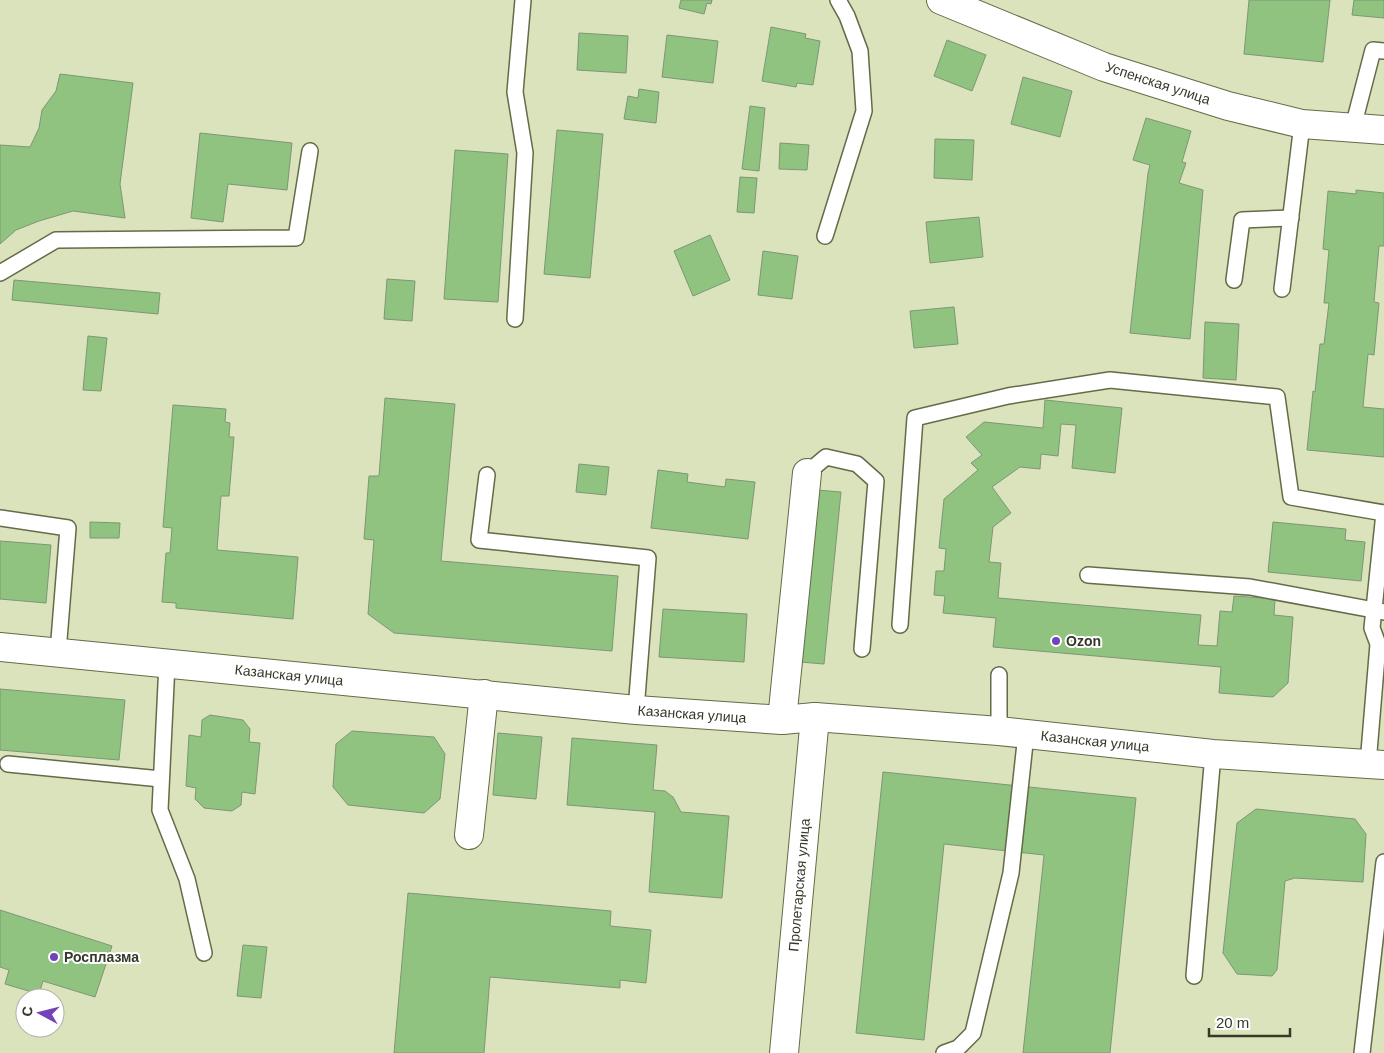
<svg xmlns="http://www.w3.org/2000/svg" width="1384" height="1053" font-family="Arial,sans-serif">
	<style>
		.building { fill: #91c380; stroke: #7e9676 }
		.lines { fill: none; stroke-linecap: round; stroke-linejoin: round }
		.lane-casing { stroke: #646b48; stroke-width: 18 }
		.street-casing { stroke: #646b48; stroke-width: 30 }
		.lane { stroke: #fff; stroke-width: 15 }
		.street { stroke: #fff; stroke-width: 28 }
		.poi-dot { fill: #7243ba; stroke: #fff; stroke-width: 2 }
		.labels { text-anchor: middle; stroke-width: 4; stroke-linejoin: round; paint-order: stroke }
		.street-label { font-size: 14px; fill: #353929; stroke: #fff }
		.poi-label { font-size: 14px; font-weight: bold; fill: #353929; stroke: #fff; text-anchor: start }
	</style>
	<rect width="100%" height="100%" fill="#dae3bb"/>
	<g class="building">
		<path d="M 681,0 L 712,0 L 711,4 L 707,3 L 704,14 L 679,8 Z"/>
		<path d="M 1249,0 L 1330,0 L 1323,62 L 1244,54 Z"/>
		<path d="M 1354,0 L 1384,0 L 1384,18 L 1352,15 Z"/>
		<path d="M 771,27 L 806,34 L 805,38 L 820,41 L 813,85 L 797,83 L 796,87 L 762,81 Z"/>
		<path d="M 579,33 L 628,36 L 626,73 L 577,70 Z"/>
		<path d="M 667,35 L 718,41 L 713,83 L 662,77 Z"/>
		<path d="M 947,40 L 986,55 L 972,91 L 934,76 Z"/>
		<path d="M 60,74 L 133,83 L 120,184 L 125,218 L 73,211 L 39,221 L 16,230 L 0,244 L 0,145 L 30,147 L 39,128 L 42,110 L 56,91 Z"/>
		<path d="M 1023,77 L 1072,91 L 1060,137 L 1011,124 Z"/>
		<path d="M 639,89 L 659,92 L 656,123 L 624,119 L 628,96 L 638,98 Z"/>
		<path d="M 750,106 L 765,108 L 759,171 L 742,169 Z"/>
		<path d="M 1146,118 L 1191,131 L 1182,162 L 1186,163 L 1179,183 L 1203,190 L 1190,339 L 1130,333 L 1148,173 L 1150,165 L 1133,160 Z"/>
		<path d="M 557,130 L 603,134 L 590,278 L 544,274 Z"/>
		<path d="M 200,133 L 292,143 L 287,190 L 228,184 L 223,222 L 191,218 Z"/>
		<path d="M 935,139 L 974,140 L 972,180 L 934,178 Z"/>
		<path d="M 780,143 L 809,145 L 807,170 L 779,169 Z"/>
		<path d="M 455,150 L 508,154 L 498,302 L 444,299 Z"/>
		<path d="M 740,177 L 757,178 L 754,213 L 737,212 Z"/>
		<path d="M 1356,190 L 1384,193 L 1384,246 L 1379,246 L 1374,302 L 1379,303 L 1374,355 L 1368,354 L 1363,407 L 1384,409 L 1384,457 L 1307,450 L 1313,391 L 1315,392 L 1320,344 L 1324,344 L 1329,303 L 1324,303 L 1329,250 L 1323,249 L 1328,191 L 1356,194 Z"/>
		<path d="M 979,217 L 983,257 L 930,263 L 926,222 Z"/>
		<path d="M 710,235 L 730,280 L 693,296 L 674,251 Z"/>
		<path d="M 763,251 L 798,256 L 792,299 L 758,295 Z"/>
		<path d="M 387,279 L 415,281 L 412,321 L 384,319 Z"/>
		<path d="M 14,280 L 160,293 L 158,314 L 12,300 Z"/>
		<path d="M 954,307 L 958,344 L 914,348 L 910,311 Z"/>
		<path d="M 1205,322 L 1239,324 L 1236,380 L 1203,378 Z"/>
		<path d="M 88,336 L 107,338 L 101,391 L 83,390 Z"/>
		<path d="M 385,398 L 455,404 L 441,561 L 618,576 L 612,651 L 394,633 L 368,614 L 374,540 L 364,539 L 369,476 L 379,476 Z"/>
		<path d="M 1045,400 L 1122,408 L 1115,473 L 1072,468 L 1076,425 L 1061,424 L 1058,456 L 1041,454 L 1040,469 L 1020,467 L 992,487 L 1011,513 L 993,527 L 989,562 L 1001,563 L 998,598 L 1201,615 L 1198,645 L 1217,646 L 1220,611 L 1232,612 L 1234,596 L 1275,599 L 1274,615 L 1293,617 L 1288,683 L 1273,697 L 1219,693 L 1221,667 L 993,647 L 996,618 L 943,613 L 945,596 L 934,595 L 936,571 L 944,571 L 946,549 L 939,548 L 944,499 L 978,470 L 971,463 L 982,455 L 966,437 L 984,422 L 1043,428 Z"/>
		<path d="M 173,405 L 226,409 L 225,422 L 230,423 L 229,437 L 234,437 L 229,496 L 221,496 L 217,550 L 298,557 L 293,619 L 176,608 L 176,603 L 162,602 L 166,553 L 170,553 L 172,528 L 163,527 Z"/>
		<path d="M 579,464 L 609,467 L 606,495 L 576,492 Z"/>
		<path d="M 658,470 L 688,474 L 687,482 L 725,487 L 726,479 L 755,482 L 748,539 L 651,528 Z"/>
		<path d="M 817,490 L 841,492 L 824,664 L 800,662 Z"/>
		<path d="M 90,522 L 120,523 L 119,538 L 90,538 Z"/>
		<path d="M 1273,522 L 1346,529 L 1345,540 L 1365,542 L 1361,581 L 1268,572 Z"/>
		<path d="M 0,541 L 51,545 L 46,603 L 0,599 Z"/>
		<path d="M 663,609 L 747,614 L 744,662 L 659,657 Z"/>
		<path d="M 0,689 L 125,700 L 119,760 L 0,750 Z"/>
		<path d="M 210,715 L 243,720 L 250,729 L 249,742 L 260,743 L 255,794 L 242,792 L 241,805 L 232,811 L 204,808 L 195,799 L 196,788 L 186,786 L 189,735 L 201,737 L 202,720 Z"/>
		<path d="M 352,731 L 434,737 L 445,754 L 440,799 L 424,813 L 348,805 L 333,787 L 336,744 Z"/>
		<path d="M 498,733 L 542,737 L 536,799 L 493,795 Z"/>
		<path d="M 572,738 L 657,745 L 653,790 L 665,791 L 673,797 L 681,812 L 729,816 L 722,898 L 649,892 L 655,812 L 567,805 Z"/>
		<path d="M 883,772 L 1136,798 L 1110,1053 L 1023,1053 L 1044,855 L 944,844 L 924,1040 L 856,1033 Z"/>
		<path d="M 1256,809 L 1355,819 L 1366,834 L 1363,882 L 1295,878 L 1285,881 L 1277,970 L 1272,976 L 1237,974 L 1223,953 L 1237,823 Z"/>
		<path d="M 408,893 L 611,911 L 610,926 L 651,930 L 646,983 L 620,980 L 620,988 L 490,977 L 484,1053 L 394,1053 Z"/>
		<path d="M 0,910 L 112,946 L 95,997 L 43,981 L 39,994 L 5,984 L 9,970 L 0,967 Z"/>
		<path d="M 243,945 L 267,947 L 261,998 L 237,996 Z"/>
	</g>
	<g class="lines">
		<defs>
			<g id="lane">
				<path d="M 1353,127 L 1373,50 L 1384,51"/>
				<path d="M 825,236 L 864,111 L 860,51 L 847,16 L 838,0"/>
				<path d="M 0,273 L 56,240 L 296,238 L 310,151"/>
				<path d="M 1234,280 L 1242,220 L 1291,218"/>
				<path d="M 1282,289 L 1302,124"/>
				<path d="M 515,319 L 525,153 L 515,92 L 523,0"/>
				<path d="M 807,473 L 826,457 L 857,464 L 876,481 L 862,649"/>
				<path d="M 487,475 L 479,540 L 648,558 L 636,710"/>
				<path d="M 0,518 L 68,528 L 58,652"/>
				<path d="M 1088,575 L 1250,587 L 1384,612"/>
				<path d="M 900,625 L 915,418 L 1008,396 L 1110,380 L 1277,397 L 1291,497 L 1384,513"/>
				<path d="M 167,663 L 160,810 L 187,879 L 204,953"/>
				<path d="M 999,731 L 999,675"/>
				<path d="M 8,764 L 161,779"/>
				<path d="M 1368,764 L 1378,644 L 1372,628 L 1384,513"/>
				<path d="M 1194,976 L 1213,754"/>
				<path d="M 944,1053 L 958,1048 L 973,1033 L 1011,873 L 1026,734"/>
				<path d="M 1362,1053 L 1384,862"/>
			</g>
			<g id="street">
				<path d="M 941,0 L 1104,67 L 1228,106 L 1302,124 L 1384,130"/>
				<path d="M 0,647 L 636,710 L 782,720 L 815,717 L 999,731 L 1213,754 L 1384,765"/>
				<path d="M 782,720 L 807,473"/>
				<path d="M 469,835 L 484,694"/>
				<path d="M 784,1053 L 815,717"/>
			</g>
		</defs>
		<use href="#lane" class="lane-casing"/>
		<use href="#street" class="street-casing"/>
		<use href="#lane" class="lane"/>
		<use href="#street" class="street"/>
	</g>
	<g class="poi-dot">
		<circle cx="1056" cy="641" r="5"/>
		<circle cx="54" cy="957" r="5"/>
	</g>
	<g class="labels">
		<g class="street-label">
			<text transform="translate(1158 83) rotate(18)" y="5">Успенская улица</text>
			<text transform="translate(289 675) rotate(6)" y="5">Казанская улица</text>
			<text transform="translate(692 714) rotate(4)" y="5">Казанская улица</text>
			<text transform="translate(1095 741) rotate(6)" y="5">Казанская улица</text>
			<text transform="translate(799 885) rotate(-85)" y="5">Пролетарская улица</text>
		</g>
		<g class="poi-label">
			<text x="1066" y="646">Ozon</text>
			<text x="64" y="962">Росплазма</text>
		</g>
	</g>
	<g transform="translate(40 1013) rotate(277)"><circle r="24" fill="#ffffff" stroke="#aeb0a9"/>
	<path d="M0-4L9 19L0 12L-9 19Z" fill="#7243ba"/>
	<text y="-8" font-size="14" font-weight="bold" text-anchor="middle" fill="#353929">С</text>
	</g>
	<path d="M1209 1028v8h81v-8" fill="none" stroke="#353929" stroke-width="2.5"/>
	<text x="1216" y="1028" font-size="15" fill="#353929" stroke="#ffffff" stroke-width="4" paint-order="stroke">20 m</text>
</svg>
